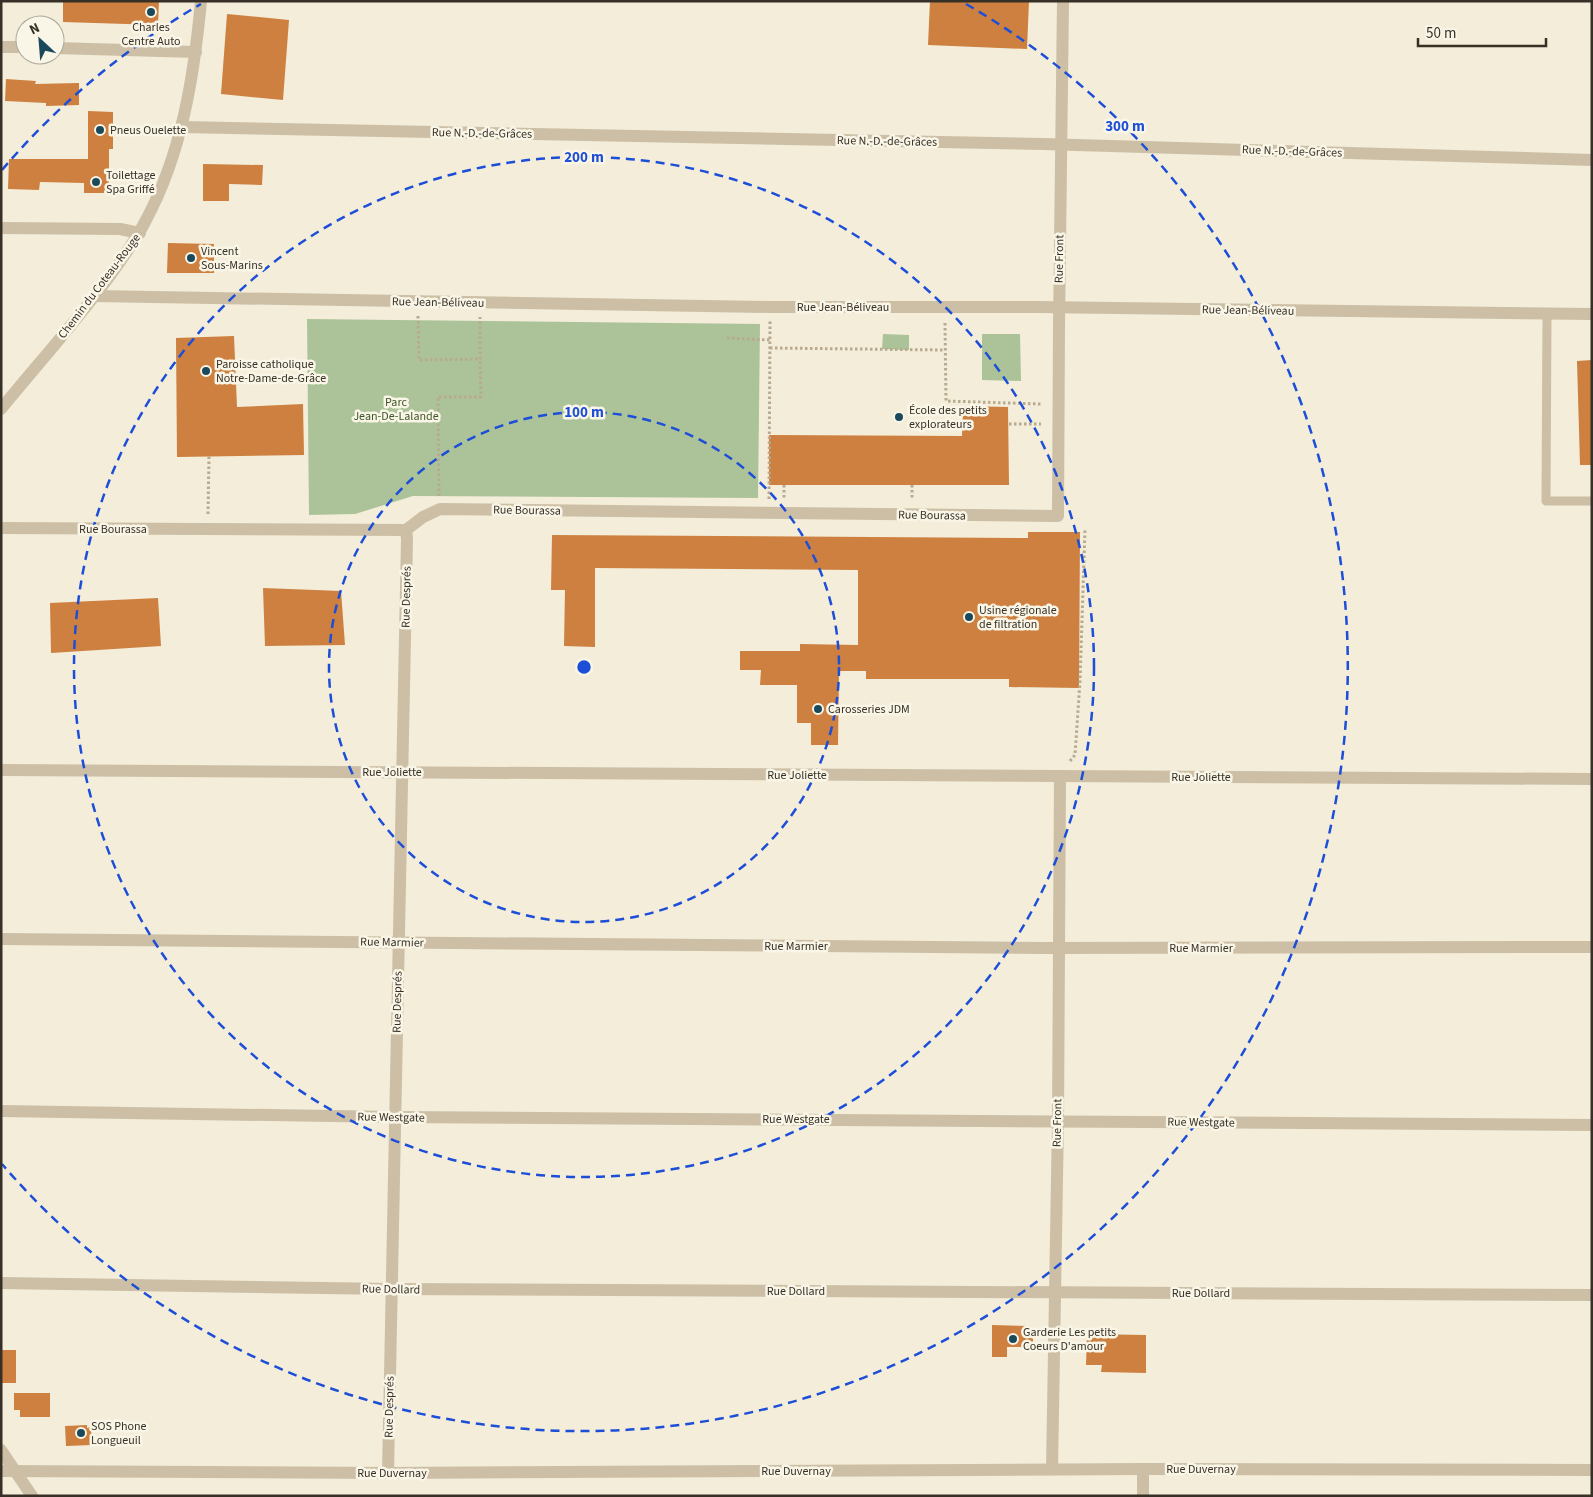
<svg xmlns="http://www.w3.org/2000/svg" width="1593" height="1497" font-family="'Source Sans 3',sans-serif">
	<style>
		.green { fill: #acc399 }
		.building { fill: #cd803f }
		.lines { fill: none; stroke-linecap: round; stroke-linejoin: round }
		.path { stroke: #b8aa90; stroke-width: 3; stroke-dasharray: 2.5 2.5; stroke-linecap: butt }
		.service { stroke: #ccbfa5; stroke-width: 9 }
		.minor { stroke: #ccbfa5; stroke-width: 12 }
		.tertiary { stroke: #ccbfa5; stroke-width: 12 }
		.ring { fill: none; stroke: #1d4ed8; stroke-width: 2.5; stroke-dasharray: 9 6 }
		.poi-dot { fill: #1a495b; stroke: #faf6e7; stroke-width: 2 }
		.labels { text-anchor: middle; stroke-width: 5; stroke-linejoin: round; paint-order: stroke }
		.poi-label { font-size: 12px; fill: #373027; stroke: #faf6e7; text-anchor: start }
		.street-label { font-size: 12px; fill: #373027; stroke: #faf6e7 }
		.park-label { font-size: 12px; fill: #3d5729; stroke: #faf6e7 }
		.centre { fill: #1d4ed8; stroke: #faf6e7; stroke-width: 2.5 }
		.ring-label { font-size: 15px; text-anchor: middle; font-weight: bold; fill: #1d4ed8; stroke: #faf6e7; stroke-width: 5; stroke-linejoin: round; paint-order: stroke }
	</style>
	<rect width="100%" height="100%" fill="#f3edda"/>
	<g class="green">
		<path d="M 307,319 L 760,324 L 758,498 L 413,496 L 355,514 L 309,515 Z"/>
		<path d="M 883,334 L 909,335 L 909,350 L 882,349 Z"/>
		<path d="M 982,334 L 1020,334 L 1021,381 L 982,380 Z"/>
	</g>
	<g class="building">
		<path d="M 63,1 L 159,1 L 158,25 L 63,22 Z"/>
		<path d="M 930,1 L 1029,1 L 1027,49 L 928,45 Z"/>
		<path d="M 227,14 L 289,20 L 283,100 L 221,94 Z"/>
		<path d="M 6,79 L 36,81 L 35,84 L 79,83 L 79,105 L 46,106 L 46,103 L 5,101 Z"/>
		<path d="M 88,111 L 113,112 L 113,149 L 109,149 L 109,193 L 84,193 L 84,183 L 40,182 L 39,190 L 8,189 L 9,159 L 88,159 Z"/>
		<path d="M 203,164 L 263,165 L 262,185 L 229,184 L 229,201 L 203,201 Z"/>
		<path d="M 168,243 L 214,244 L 214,273 L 167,273 Z"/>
		<path d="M 234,336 L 237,407 L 303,404 L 304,455 L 177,457 L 176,338 Z"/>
		<path d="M 1592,360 L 1592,465 L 1580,465 L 1577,361 Z"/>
		<path d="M 963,406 L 1008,407 L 1009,485 L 769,485 L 769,435 L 962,436 Z"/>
		<path d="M 1028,532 L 1080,532 L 1079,688 L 1009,687 L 1009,679 L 866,679 L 866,671 L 839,671 L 838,745 L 811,745 L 811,723 L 797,723 L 797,685 L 760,685 L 761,670 L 740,670 L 740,651 L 800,651 L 800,644 L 858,645 L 858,570 L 595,568 L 595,647 L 564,646 L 565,590 L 551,590 L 552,535 L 1028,538 Z"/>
		<path d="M 263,588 L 341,591 L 345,645 L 265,646 Z"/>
		<path d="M 158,598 L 161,646 L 51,653 L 50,603 Z"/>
		<path d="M 992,1325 L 1030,1326 L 1033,1331 L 1033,1347 L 1007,1347 L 1007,1357 L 992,1357 Z"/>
		<path d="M 1087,1334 L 1146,1335 L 1146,1373 L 1101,1372 L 1102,1365 L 1086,1365 Z"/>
		<rect x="1" y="1350" width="15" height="33"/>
		<path d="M 14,1393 L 50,1393 L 50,1417 L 20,1417 L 20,1410 L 14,1410 Z"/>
		<path d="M 87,1425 L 87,1428 L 91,1427 L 92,1445 L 66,1446 L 65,1426 Z"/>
	</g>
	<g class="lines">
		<g class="path">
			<path d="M 418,316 L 419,360 L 480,359 L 480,317"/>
			<path d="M 945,323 L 946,401 L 1041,404"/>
			<path d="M 727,338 L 770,340"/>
			<path d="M 770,348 L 944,350"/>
			<path d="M 1009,424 L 1041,424"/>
			<path d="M 784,485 L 784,499"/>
			<path d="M 912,485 L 912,500"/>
			<path d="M 439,496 L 438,397 L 481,397 L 480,359"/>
			<path d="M 769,499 L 770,321"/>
			<path d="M 208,514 L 209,456"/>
			<path d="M 1070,761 L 1075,755 L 1080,681 L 1085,529"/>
		</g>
		<path class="service" d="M 1547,314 L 1546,501 L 1592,501"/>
		<g class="minor">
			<path d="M 1,47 L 25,47"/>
			<path d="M 55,48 L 196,52"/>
			<path d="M 182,127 L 1042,144 L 1592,160"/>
			<path d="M 1,228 L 120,229 L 140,233"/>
			<path d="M 94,296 L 771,307 L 1038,307 L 1592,314"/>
			<path d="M 1,528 L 406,530 L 423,517 L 440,509 L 1058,516 L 1059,327 L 1063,1"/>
			<path d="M 1,939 L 1044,948 L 1592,947"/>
			<path d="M 1,1111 L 395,1117 L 1592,1125"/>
			<path d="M 1,1283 L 391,1289 L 1592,1295"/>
			<path d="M 1052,1469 L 1058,1121 L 1060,776"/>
			<path d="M 1143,1469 L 1143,1496"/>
			<path d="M 1,1471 L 388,1473 L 1143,1469 L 1592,1470"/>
			<path d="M 388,1473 L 407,539 L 406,530"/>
		</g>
		<g class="tertiary">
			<path d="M 1,409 C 37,365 75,323 109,277 C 122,259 136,240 146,220 C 182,153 194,76 201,1"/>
			<path d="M 1,770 L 1592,779"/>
			<path d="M 1,1450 L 32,1496"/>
		</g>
	</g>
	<g class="ring">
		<circle cx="584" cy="667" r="255"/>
		<circle cx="584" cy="667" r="510"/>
		<path d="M2 170A765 765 0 0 1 201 4M966 4A765 765 0 1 1 2 1164"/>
	</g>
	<g class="poi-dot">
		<circle cx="151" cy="12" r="5"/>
		<circle cx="100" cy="130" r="5"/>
		<circle cx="96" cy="182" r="5"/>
		<circle cx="191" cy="258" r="5"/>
		<circle cx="206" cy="371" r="5"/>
		<circle cx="899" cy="417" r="5"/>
		<circle cx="969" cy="617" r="5"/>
		<circle cx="818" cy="709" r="5"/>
		<circle cx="1013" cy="1339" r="5"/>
		<circle cx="81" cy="1433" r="5"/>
	</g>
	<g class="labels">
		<g class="poi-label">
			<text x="151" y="31" text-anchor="middle">Charles<tspan x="151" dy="14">Centre Auto</tspan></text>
			<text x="110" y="134">Pneus Ouelette</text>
			<text x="106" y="179">Toilettage<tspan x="106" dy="14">Spa Griffé</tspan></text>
			<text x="201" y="255">Vincent<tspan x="201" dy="14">Sous-Marins</tspan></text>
			<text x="216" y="368">Paroisse catholique<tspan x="216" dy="14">Notre-Dame-de-Grâce</tspan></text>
			<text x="909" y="414">École des petits<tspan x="909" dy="14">explorateurs</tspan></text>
			<text x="979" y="614">Usine régionale<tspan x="979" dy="14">de filtration</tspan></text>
			<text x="828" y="713">Carosseries JDM</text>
			<text x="1023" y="1336">Garderie Les petits<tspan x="1023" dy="14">Coeurs D'amour</tspan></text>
			<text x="91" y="1430">SOS Phone<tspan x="91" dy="14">Longueuil</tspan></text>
		</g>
		<g class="street-label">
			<text transform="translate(482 133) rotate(1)" y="4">Rue N.-D.-de-Grâces</text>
			<text transform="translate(887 141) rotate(1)" y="4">Rue N.-D.-de-Grâces</text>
			<text transform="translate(1292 151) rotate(2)" y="4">Rue N.-D.-de-Grâces</text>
			<text transform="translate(1059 259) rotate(-89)" y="4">Rue Front</text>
			<text transform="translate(99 286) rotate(-53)" y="4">Chemin du Coteau-Rouge</text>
			<text transform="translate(438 302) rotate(1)" y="4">Rue Jean-Béliveau</text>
			<text x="843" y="311">Rue Jean-Béliveau</text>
			<text transform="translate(1248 310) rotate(1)" y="4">Rue Jean-Béliveau</text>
			<text transform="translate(527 510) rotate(1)" y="4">Rue Bourassa</text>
			<text transform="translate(932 515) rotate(1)" y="4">Rue Bourassa</text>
			<text x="113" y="533">Rue Bourassa</text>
			<text transform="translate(406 597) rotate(-89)" y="4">Rue Després</text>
			<text x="392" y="776">Rue Joliette</text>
			<text x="797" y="779">Rue Joliette</text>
			<text x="1201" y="781">Rue Joliette</text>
			<text transform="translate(392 942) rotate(1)" y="4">Rue Marmier</text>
			<text x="796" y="950">Rue Marmier</text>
			<text x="1201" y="952">Rue Marmier</text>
			<text transform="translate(397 1002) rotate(-89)" y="4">Rue Després</text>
			<text transform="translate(391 1117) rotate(1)" y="4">Rue Westgate</text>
			<text x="796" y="1123">Rue Westgate</text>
			<text transform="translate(1201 1122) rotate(1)" y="4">Rue Westgate</text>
			<text transform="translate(1057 1123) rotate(-89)" y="4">Rue Front</text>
			<text transform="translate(391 1289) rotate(1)" y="4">Rue Dollard</text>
			<text x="796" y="1295">Rue Dollard</text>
			<text x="1201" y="1297">Rue Dollard</text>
			<text transform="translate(389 1407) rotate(-89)" y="4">Rue Després</text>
			<text x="1201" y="1473">Rue Duvernay</text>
			<text x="796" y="1475">Rue Duvernay</text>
			<text x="392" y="1477">Rue Duvernay</text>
		</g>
		<g class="park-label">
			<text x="396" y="406">Parc<tspan x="396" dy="14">Jean-De-Lalande</tspan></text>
		</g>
	</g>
	<circle cx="584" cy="667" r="8" class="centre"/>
	<g class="ring-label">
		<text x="1125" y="131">300 m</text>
		<text x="584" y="162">200 m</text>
		<text x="584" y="417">100 m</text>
	</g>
	<rect width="1593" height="1497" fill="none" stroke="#373027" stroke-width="5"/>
	<g transform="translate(40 40) rotate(334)"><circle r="24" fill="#faf6e7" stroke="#aca79a"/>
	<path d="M0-4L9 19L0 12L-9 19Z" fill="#1a495b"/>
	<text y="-8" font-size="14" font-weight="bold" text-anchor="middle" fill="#373027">N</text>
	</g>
	<path d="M1418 38v8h128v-8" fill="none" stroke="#373027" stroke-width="2.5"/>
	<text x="1426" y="38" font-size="15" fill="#373027" stroke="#faf6e7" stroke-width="4" paint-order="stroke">50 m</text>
</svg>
